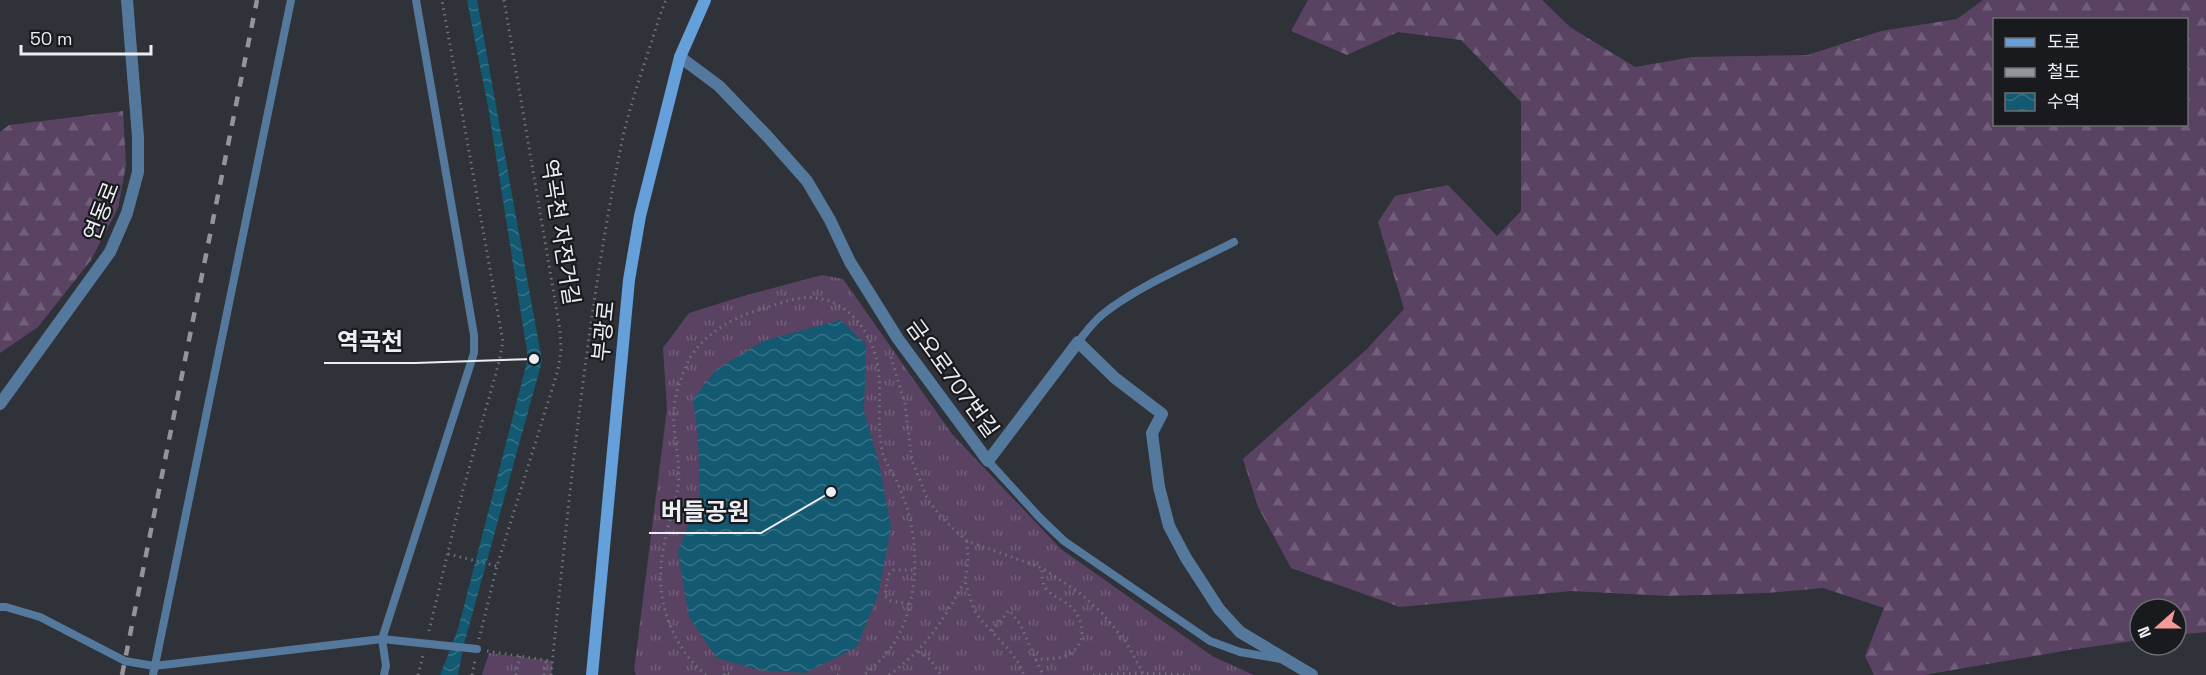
<svg xmlns="http://www.w3.org/2000/svg" width="2206" height="675" font-family="'Space Grotesk','Noto Sans KR',sans-serif">
	<style>
		.grass { fill: url(#grass-tufts) }
		.forest { fill: url(#forest-firs); fill-rule: evenodd }
		.water { fill: url(#water-waves) }
		.lines { fill: none; stroke-linecap: round; stroke-linejoin: round }
		.path { stroke: #6e7177; stroke-width: 3; stroke-dasharray: 1.5 4.5; stroke-linecap: butt }
		.lane { stroke: #55799d; stroke-width: 8 }
		.street { stroke: #55799d; stroke-width: 12 }
		.secondary { stroke: #65a0da; stroke-width: 12 }
		.rail { stroke: #93959b; stroke-width: 4.5; stroke-dasharray: 10 10; stroke-linecap: butt }
		.lane-bridge { stroke: #55799d; stroke-width: 8 }
		.labels { text-anchor: middle; stroke-width: 4.5; stroke-linejoin: round; paint-order: stroke }
		.street-label { font-size: 22px; fill: #eceef3; stroke: #181a1d }
		.leader { fill: none; stroke: #eceef3; stroke-width: 2 }
		.callout-dot { fill: #eceef3; stroke: #181a1d; stroke-width: 2 }
		.callout-label { font-size: 24px; text-anchor: middle; font-weight: bold; fill: #eceef3; stroke: #181a1d; stroke-width: 4.5; stroke-linejoin: round; paint-order: stroke }
	</style>
	<defs>
		<pattern id="grass-tufts" width="24" height="20" patternUnits="userSpaceOnUse" patternTransform="scale(1.5)"><rect width="24" height="20" fill="#5a4263"/><path d="M3 7l-1-3M5 7V3M7 7l1-3M15 17l-1-3M17 17v-4M19 17l1-3" fill="none" stroke="#725e7a"/></pattern>
		<pattern id="forest-firs" width="22" height="20" patternUnits="userSpaceOnUse" patternTransform="scale(1.5)"><rect width="22" height="20" fill="#5a4263"/><path d="M5 1l3.5 6h-7zM16 11l3.5 6h-7z" fill="#725e7a"/></pattern>
		<pattern id="water-waves" width="16" height="10" patternUnits="userSpaceOnUse" patternTransform="scale(1.5)"><rect width="16" height="10" fill="#135971"/><path d="M0 5q4-4 8 0t8 0" fill="none" stroke="#367186"/></pattern>
	</defs>
	<rect width="100%" height="100%" fill="#2f3239"/>
	<g class="grass">
		<path d="M 822,275 L 843,279 L 952,434 L 1061,549 L 1212,656 L 1254,675 L 636,675 L 634,670 L 667,409 L 663,348 L 689,313 L 740,297 Z"/>
		<path d="M 489,653 L 553,661 L 551,675 L 482,675 Z"/>
	</g>
	<g class="forest">
		<path d="M 1308,0 L 1542,0 L 1570,27 L 1635,67 L 1692,57 L 1808,55 L 1881,31 L 1957,19 L 1983,0 L 2206,0 L 2206,632 L 2176,635 L 2176,609 L 2140,609 L 2140,640 L 2069,650 L 1924,675 L 1874,675 L 1865,656 L 1884,608 L 1823,588 L 1767,593 L 1669,596 L 1571,591 L 1400,607 L 1291,568 L 1258,507 L 1243,459 L 1366,350 L 1404,309 L 1378,222 L 1395,196 L 1448,185 L 1497,236 L 1521,211 L 1521,102 L 1461,40 L 1398,32 L 1347,55 L 1291,31 ZM 1994,20 L 2186,20 L 2186,124 L 1994,124 Z"/>
		<path d="M 123,111 L 126,165 L 118,208 L 91,260 L 38,327 L 0,353 L 0,132 L 9,125 Z"/>
	</g>
	<g class="water">
		<path d="M 467,0 L 477,0 L 542,361 L 463,648 L 458,675 L 440,675 L 458,629 L 528,358 L 489,112 Z"/>
		<path d="M 840,320 L 866,344 L 864,411 L 879,464 L 891,527 L 878,595 L 857,647 L 805,673 L 759,670 L 717,658 L 689,617 L 678,552 L 700,494 L 698,437 L 693,399 L 717,369 L 763,341 Z"/>
	</g>
	<g class="lines">
		<g class="path">
			<path d="M 891,357 L 905,404 L 912,461 L 928,500 L 942,518 L 967,541 L 1042,568 L 1077,591 L 1102,613 L 1126,642 L 1143,673"/>
			<path d="M 967,541 L 968,561 L 965,581 L 974,610 L 982,621 L 1009,650 L 1020,665 L 1024,675"/>
			<path d="M 448,554 L 497,566"/>
			<path d="M 909,604 L 891,601 L 885,596 L 888,575 L 894,570 L 913,570"/>
			<path d="M 429,631 L 463,490 L 499,362 L 503,342 L 442,0"/>
			<path d="M 992,631 L 1009,610 L 1020,624 L 1043,675"/>
			<path d="M 479,639 L 497,566 L 558,370 L 561,350 L 560,330 L 504,0"/>
			<path d="M 487,651 L 552,661"/>
			<path d="M 918,652 L 930,659 L 941,675"/>
			<path d="M 1035,660 C 1044,659 1055,659 1063,657 C 1086,649 1086,626 1074,610 C 1067,601 1055,598 1047,590 C 1041,584 1042,575 1042,568"/>
			<path d="M 418,675 L 423,655"/>
			<path d="M 472,675 L 475,660"/>
			<path d="M 516,675 L 520,656"/>
			<path d="M 544,675 L 546,660"/>
			<path d="M 551,675 C 569,498 586,320 621,146 C 630,102 647,58 660,15 L 666,0"/>
			<path d="M 706,675 C 676,651 658,608 661,569 C 662,545 670,521 676,498 C 684,465 672,442 674,412 C 674,397 680,381 685,368 C 697,338 729,319 758,310 C 772,306 787,300 802,298 C 847,293 877,336 879,377 C 881,401 877,426 882,450 C 883,458 889,467 893,474 C 899,485 903,497 907,508 C 919,547 918,601 897,638 C 889,653 877,664 864,675"/>
			<path d="M 724,675 L 726,672 L 730,675"/>
			<path d="M 837,675 L 839,675"/>
			<path d="M 889,675 C 925,649 944,620 964,582"/>
			<path d="M 1093,675 L 1143,673 L 1190,675"/>
		</g>
		<g class="lane">
			<path d="M 1078,342 C 1086,332 1093,322 1103,314 C 1138,286 1193,263 1234,242"/>
			<path d="M 988,461 L 1040,518 L 1064,541 L 1210,641 L 1240,652 L 1281,659"/>
			<path d="M 0,607 L 6,607 L 40,617 L 125,661 L 154,666 L 382,639"/>
			<path d="M 153,675 L 291,0"/>
			<path d="M 384,675 L 386,666 L 382,639 L 474,353 L 474,335 L 416,0"/>
		</g>
		<g class="street">
			<path d="M 680,57 L 719,86 L 768,137 L 807,181 L 830,220 L 850,262 L 898,339 L 988,461 L 1078,342 L 1115,378 L 1162,414 L 1152,433 L 1159,487 L 1169,526 L 1186,558 L 1219,609 L 1240,632 L 1312,675"/>
			<path d="M 0,404 L 110,252 L 127,213 L 138,172 L 138,137 L 127,0"/>
		</g>
		<path class="secondary" d="M 592,675 L 629,280 L 640,216 L 680,57 L 705,0"/>
		<path class="rail" d="M 122,675 L 257,0"/>
		<path class="lane-bridge" d="M 382,639 L 477,649"/>
	</g>
	<g class="labels">
		<g class="street-label">
			<text transform="translate(101 211) rotate(-69)" y="8">연동로</text>
			<text transform="translate(561 232) rotate(81)" y="8">역곡천 자전거길</text>
			<text transform="translate(603 331) rotate(-84)" y="8">부광로</text>
			<text transform="translate(953 378) rotate(54)" y="8">금오로707번길</text>
		</g>
	</g>
	<path class="leader" d="M534 359L415 363H324M831 492L761 533H649"/>
	<g class="callout-dot">
		<circle cx="534" cy="359" r="6"/>
		<circle cx="831" cy="492" r="6"/>
	</g>
	<g class="callout-label">
		<text x="370" y="350">역곡천</text>
		<text x="705" y="520">버들공원</text>
	</g>
	<rect x="1993" y="18" width="195" height="108" fill="#181a1d" stroke="#6d6f73" stroke-width="1.5"/>
	<rect x="2005" y="38" width="30" height="9" fill="#65a0da" stroke="#6d6f73" stroke-width="1.5"/>
	<text x="2047" y="48" font-size="18" fill="#eceef3">도로</text>
	<rect x="2005" y="68" width="30" height="9" fill="#93959b" stroke="#6d6f73" stroke-width="1.5"/>
	<text x="2047" y="78" font-size="18" fill="#eceef3">철도</text>
	<rect x="2005" y="93" width="30" height="18" fill="url(#water-waves)" stroke="#6d6f73" stroke-width="1.5"/>
	<text x="2047" y="108" font-size="18" fill="#eceef3">수역</text>
	<g transform="translate(2158 627) rotate(249)"><circle r="28" fill="#181a1d" stroke="#6d6f73" stroke-width="1.5"/>
	<path d="M0-4.5L10 22L0 15L-10 22Z" fill="#f59b97"/>
	<text y="-9" font-size="16" font-weight="bold" text-anchor="middle" fill="#eceef3">N</text>
	</g>
	<path d="M21 45v9h130v-9" fill="none" stroke="#eceef3" stroke-width="3"/>
	<text x="30" y="45" font-size="18" fill="#eceef3" stroke="#181a1d" stroke-width="4.5" paint-order="stroke">50 m</text>
</svg>
